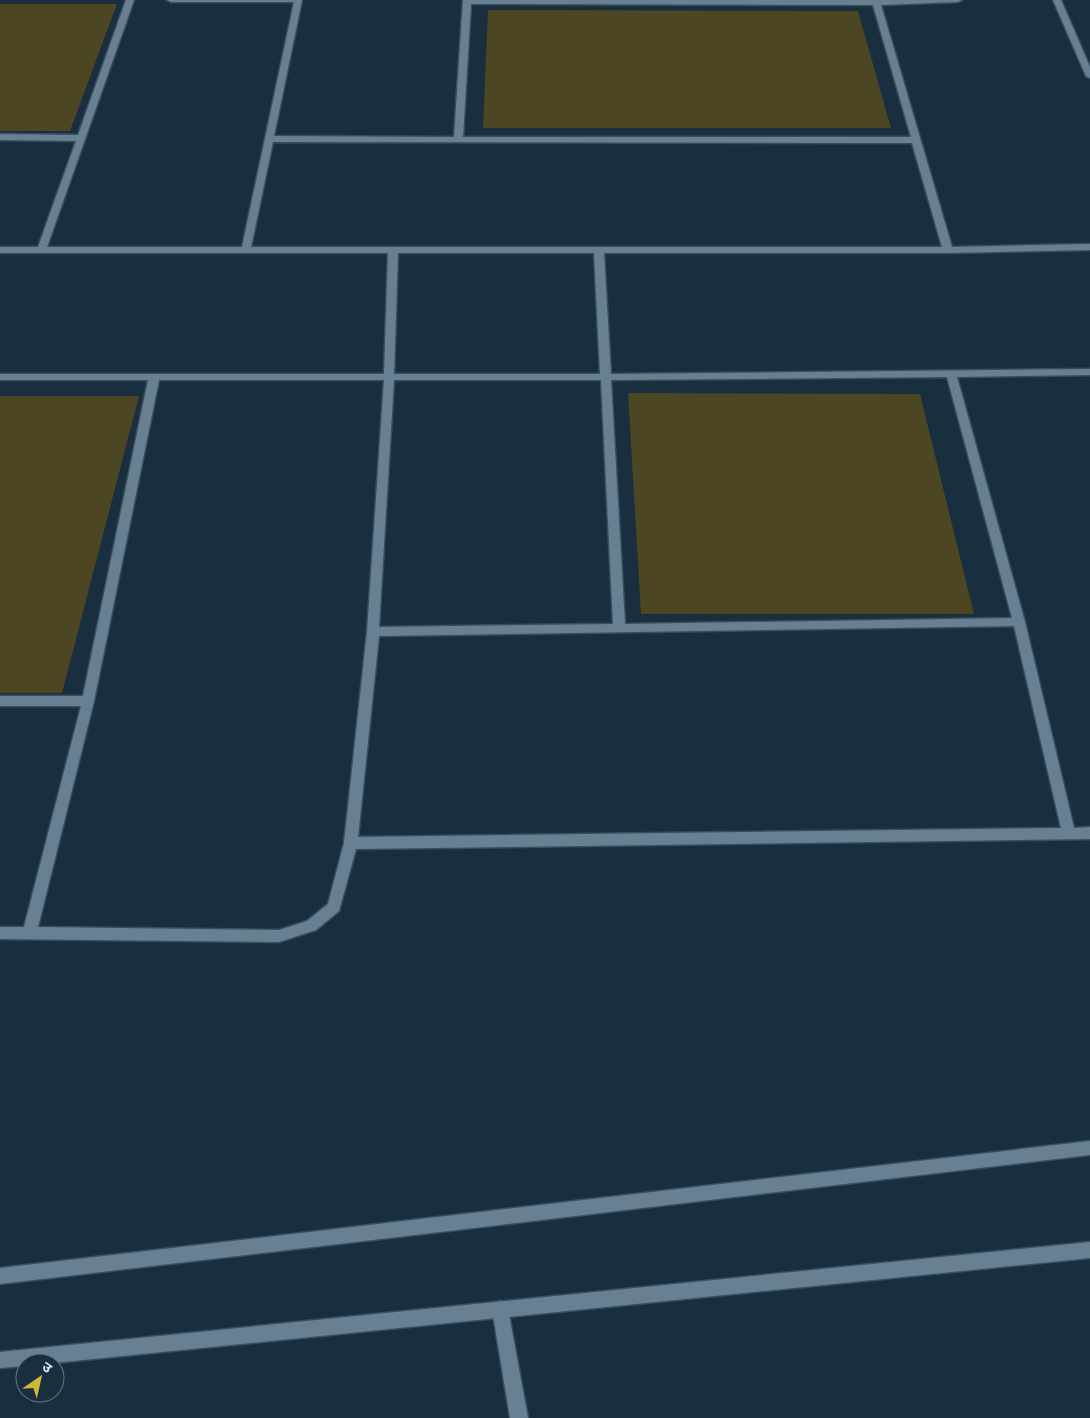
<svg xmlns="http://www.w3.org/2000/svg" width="1090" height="1418" font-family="'PT Sans','Noto Sans Devanagari',sans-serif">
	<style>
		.green { fill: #4c4623 }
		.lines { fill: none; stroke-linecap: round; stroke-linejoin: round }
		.lane-casing { stroke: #3b4d5a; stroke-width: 3 }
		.street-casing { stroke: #3b4d5a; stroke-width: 3 }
		.secondary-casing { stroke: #3b4d5a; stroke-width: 3 }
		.lane { fill: #688093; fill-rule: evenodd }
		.street { fill: #688093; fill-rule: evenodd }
		.secondary { fill: #688093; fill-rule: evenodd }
	</style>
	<rect width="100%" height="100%" fill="#192e3e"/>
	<g class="green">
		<path d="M 0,4 L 117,4 L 70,131 L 0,131 Z"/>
		<path d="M 488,10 L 858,11 L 891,128 L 483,128 Z"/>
		<path d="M 628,393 L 920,394 L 974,614 L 641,614 Z"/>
		<path d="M 0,396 L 139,396 L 62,693 L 0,693 Z"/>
	</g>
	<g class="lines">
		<defs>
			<path id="lane" d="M 500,1301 L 506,1303 L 508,1309 L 528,1418 L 510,1418 L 492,1309 L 494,1303 Z"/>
			<g id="street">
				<path d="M 126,0 L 134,0 L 47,247 L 242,247 L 294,2 L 171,2 L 167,0 L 302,0 L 274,136 L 454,137 L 463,0 L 962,0 L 958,2 L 881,5 L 952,247 L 1090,244 L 1090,250 L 948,253 L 604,253 L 611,374 L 1090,369 L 1090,375 L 957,377 L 1025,622 L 1074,828 L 1090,827 L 1090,839 L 356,849 L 339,911 L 316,930 L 279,942 L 0,939 L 0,927 L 24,927 L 81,706 L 0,706 L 0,696 L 83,696 L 148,380 L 0,380 L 0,374 L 384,374 L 388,253 L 0,253 L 0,247 L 38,247 L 76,141 L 0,140 L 0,134 L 78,135 ZM 471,4 L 873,5 L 911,137 L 463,137 ZM 273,142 L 912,143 L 942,247 L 251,247 ZM 398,253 L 594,253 L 600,374 L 394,374 ZM 947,377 L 1012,618 L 625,624 L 611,380 ZM 159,380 L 384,380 L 367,632 L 344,843 L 328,904 L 307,921 L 279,930 L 38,927 L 94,701 ZM 394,380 L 601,380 L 613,624 L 379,627 ZM 1014,626 L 1061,828 L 358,837 L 379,636 Z"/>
				<path d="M 1053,0 L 1061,0 L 1090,67 L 1090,78 L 1086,76 Z"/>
			</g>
			<g id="secondary">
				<path d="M 1090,1141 L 1090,1155 L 0,1284 L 0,1268 Z"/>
				<path d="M 1090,1242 L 1090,1258 L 54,1363 L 25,1363 L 25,1366 L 0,1368 L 0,1352 Z"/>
			</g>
		</defs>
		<use href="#lane" class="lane-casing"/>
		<use href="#street" class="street-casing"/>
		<use href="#secondary" class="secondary-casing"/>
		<use href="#lane" class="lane"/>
		<use href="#street" class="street"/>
		<use href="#secondary" class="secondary"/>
	</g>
	<g transform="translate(40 1378) rotate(34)"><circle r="24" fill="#192e3e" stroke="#677886"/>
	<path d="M0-4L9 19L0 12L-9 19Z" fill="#ceb837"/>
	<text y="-8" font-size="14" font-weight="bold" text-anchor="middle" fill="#dbe8f3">उ</text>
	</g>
</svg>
